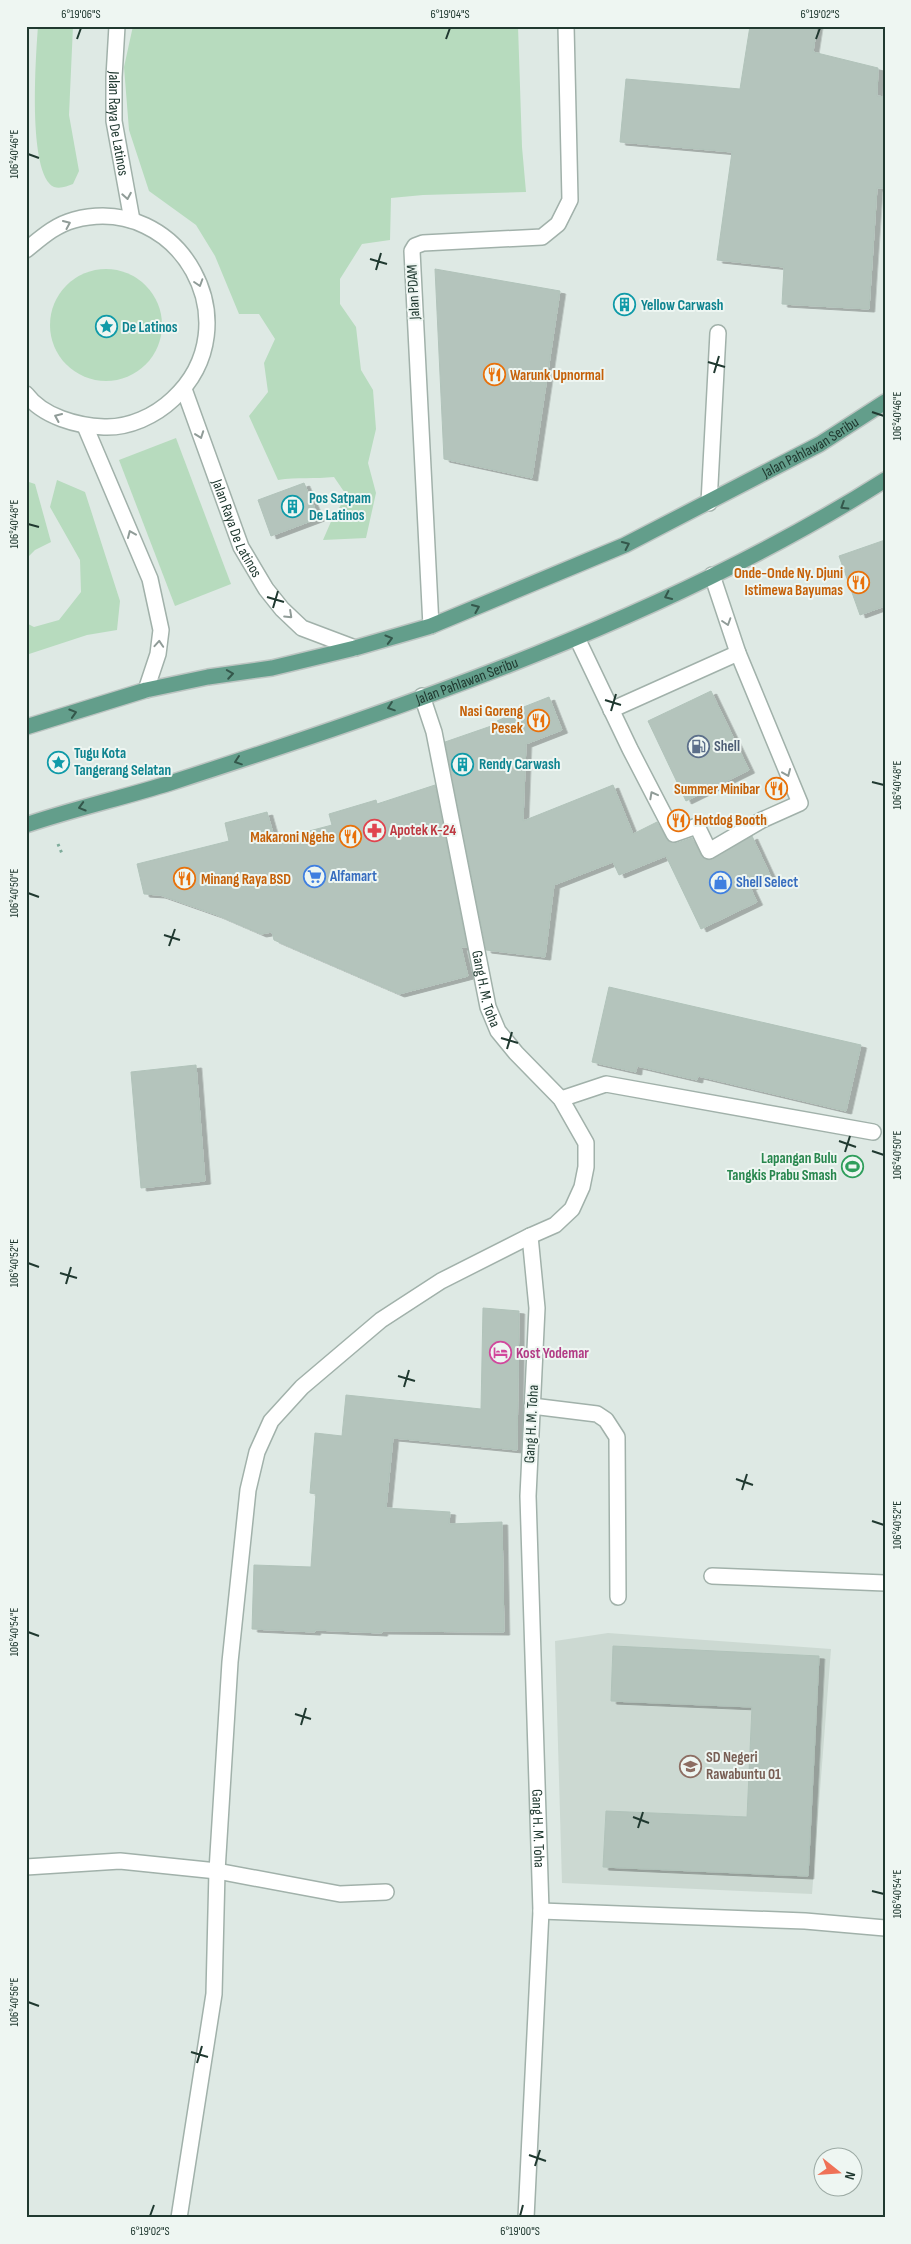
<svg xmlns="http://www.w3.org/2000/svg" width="911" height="2244" font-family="'Sofia Sans Condensed',sans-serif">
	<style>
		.built { fill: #ccd9d2 }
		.green { fill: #b7dbbe }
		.building { fill: #b4c4bc; stroke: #b1c3ba; filter: url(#shadow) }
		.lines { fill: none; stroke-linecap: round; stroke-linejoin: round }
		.lane-casing { stroke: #a1b1aa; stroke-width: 18 }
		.street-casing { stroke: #a1b1aa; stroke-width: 18 }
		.primary-casing { stroke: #bcc4c1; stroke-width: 18 }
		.path { stroke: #7fac9b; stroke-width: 3; stroke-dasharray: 2.5 4; stroke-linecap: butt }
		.lane { stroke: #fff; stroke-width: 15 }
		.street { stroke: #fff; stroke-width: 15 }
		.primary { stroke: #639e8b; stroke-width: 15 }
		.oneway { stroke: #909c98 }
		.oneway2 { stroke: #34574b }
		.ticks { fill: none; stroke: #203930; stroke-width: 2 }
		.labels { text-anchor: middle; stroke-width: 4; stroke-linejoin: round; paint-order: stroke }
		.street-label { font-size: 15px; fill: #203930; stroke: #eef6f2 }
		.culture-label { font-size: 15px; font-weight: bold; fill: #0d838f; stroke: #eef6f2; text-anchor: start }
		.food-label { font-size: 15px; font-weight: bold; fill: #c56008; stroke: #eef6f2; text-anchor: end }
		.service-label { font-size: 15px; font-weight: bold; fill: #4e5e75; stroke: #eef6f2; text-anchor: start }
		.health-label { font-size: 15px; font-weight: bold; fill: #be3a42; stroke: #eef6f2; text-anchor: start }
		.shop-label { font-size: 15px; font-weight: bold; fill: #366cbe; stroke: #eef6f2; text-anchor: start }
		.leisure-label { font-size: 15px; font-weight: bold; fill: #27864d; stroke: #eef6f2; text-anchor: end }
		.hotel-label { font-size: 15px; font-weight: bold; fill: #b23c85; stroke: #eef6f2; text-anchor: start }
		.education-label { font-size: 15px; font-weight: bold; fill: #785e54; stroke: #eef6f2; text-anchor: start }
		.neatline { fill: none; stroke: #203930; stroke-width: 2 }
		.ticks-label { font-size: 12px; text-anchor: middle; fill: #203930 }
	</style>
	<defs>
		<filter id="shadow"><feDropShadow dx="5.5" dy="3" stdDeviation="0" flood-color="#0004"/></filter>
	</defs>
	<rect width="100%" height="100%" fill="#dee9e4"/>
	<path class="built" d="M 608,1633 L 831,1649 L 812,1894 L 562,1883 L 555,1641 Z"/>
	<g class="green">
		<path d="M 38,26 L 73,26 L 69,115 L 79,171 L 73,184 C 67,186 61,189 54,187 C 27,174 36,54 38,26 Z"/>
		<path d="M 133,26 L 518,26 L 522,147 L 526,192 L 423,195 L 391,198 L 390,240 L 362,244 L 340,279 L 340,304 L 356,327 L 361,370 L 373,390 L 376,429 L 368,463 L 376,493 L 366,538 L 323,540 L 333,517 L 347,496 L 334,477 C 315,479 297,477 278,480 L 249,416 L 268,392 L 264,363 L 275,339 L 259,314 L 239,314 L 215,256 L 196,225 L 149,191 L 129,130 L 124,67 Z"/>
		<circle cx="106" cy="325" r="56"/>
		<path d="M 176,438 L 231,584 L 175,606 L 119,460 Z"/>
		<path d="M 57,480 L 85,492 L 120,601 L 117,630 L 87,635 L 26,655 L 26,623 L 34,627 L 59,620 L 81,592 L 80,560 L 50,507 Z"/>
		<path d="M 26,481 L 35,484 L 51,542 L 35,550 L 26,559 Z"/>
	</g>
	<g class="building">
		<path d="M 750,26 L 817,26 L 813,52 L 878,68 L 877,96 L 885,97 L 885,188 L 877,188 L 869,309 L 782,304 L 784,267 L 717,260 L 732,152 L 620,142 L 626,79 L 740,89 Z"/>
		<path d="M 435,269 L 560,291 L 532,478 L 444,459 Z"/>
		<path d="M 304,483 L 319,518 L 271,536 L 258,500 Z"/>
		<path d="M 885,540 L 885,606 L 860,615 L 839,556 Z"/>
		<path d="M 711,691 L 749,770 L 686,801 L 648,721 Z"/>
		<path d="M 549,697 L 562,730 L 526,744 L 523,821 L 613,785 L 633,834 L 657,822 L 668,841 L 677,843 L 692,838 L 701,855 L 709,860 L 752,836 L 771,877 L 750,887 L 757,902 L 701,929 L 666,856 L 619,875 L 613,862 L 554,885 L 545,957 L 486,950 L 445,742 L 497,724 L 497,721 L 517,712 L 516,710 Z"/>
		<path d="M 435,785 L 467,947 L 461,947 L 468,976 L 399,994 L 274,940 L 272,932 L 261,934 L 217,915 L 160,895 L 144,894 L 137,864 L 229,841 L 225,823 L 267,812 L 275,840 L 332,825 L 329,814 L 376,800 L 377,804 Z"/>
		<path d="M 680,809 L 686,820 L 679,822 L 674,813 Z"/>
		<path d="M 609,987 L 861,1045 L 846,1111 L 698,1076 L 697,1080 L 637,1066 L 636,1072 L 592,1062 Z"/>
		<path d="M 196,1065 L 205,1181 L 141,1188 L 131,1072 Z"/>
		<path d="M 483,1308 L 519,1311 L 517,1450 L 393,1438 L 386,1508 L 450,1512 L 449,1524 L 502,1522 L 504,1632 L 382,1631 L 382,1633 L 315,1630 L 315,1632 L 252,1629 L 254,1565 L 311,1567 L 316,1494 L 310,1493 L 315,1433 L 342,1436 L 346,1395 L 481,1409 Z"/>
		<path d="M 613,1646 L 819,1656 L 808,1876 L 603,1867 L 606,1811 L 747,1817 L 752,1707 L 611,1701 Z"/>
	</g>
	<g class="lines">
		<defs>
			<g id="lane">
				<path d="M 709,503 L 718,333"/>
				<path d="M 577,638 L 630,749 L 674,834 L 697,826 L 709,851 L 762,820 L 800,803 L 738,653 L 712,575"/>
				<path d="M 611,710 L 738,653"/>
				<path d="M 532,1406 L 597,1414 L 606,1420 L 617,1437 L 618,1597"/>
			</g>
			<g id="street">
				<path id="s1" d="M 117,26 L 114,77 L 114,121 L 132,220"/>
				<path d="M 26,250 C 41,238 55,225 74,220 C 180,192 253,325 173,399 C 155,416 129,428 104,427 C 78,426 43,417 26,394"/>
				<path id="s2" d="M 184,389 L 241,547 L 266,589 L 282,609 L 302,628 L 355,648"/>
				<path d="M 85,426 L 150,579 L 161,630 L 158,654 L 146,690"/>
				<path d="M 431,626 L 412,251 L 415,246 L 423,243 L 542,237 L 558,224 L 570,200 L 566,26"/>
				<path id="s3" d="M 422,696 L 434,732 L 488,1007 L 498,1031 L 516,1053 L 561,1099 L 586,1143 L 586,1167 L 582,1187 L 572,1209 L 555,1225 L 530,1236 L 537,1308 L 528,1496 L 541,1911 L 526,2218"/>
				<path d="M 561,1099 L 606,1084 L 873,1132"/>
				<path d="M 712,1576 L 885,1583"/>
				<path d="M 26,1867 L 120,1861 L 217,1871 L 340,1894 L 386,1892"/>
				<path d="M 541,1911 L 805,1921 L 885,1928"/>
				<path d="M 179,2218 L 214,1994 L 217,1871 L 230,1662 L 248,1490 L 257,1452 L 271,1421 L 302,1387 L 381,1320 L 441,1281 L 530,1236"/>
			</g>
			<g id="primary">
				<path id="s4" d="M 26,727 L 146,690 L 208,677 L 272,668 L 355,648 L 431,626 L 625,545 L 820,444 L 885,402"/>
				<path id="s5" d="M 26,825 C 73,809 122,798 170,783 C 412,705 669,617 885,480"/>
			</g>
		</defs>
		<use href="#lane" class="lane-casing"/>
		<use href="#street" class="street-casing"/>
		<use href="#primary" class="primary-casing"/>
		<path class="path" d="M 58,844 L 63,856"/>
		<use href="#lane" class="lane"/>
		<use href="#street" class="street"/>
		<use href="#primary" class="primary"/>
	</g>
	<defs><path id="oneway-chevron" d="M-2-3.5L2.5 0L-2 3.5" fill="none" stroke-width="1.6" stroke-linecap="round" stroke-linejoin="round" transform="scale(1.25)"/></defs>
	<g class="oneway">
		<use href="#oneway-chevron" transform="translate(127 196) rotate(80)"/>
		<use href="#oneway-chevron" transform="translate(67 224) rotate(-24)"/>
		<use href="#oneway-chevron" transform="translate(199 283) rotate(72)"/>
		<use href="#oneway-chevron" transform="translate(58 417) rotate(-156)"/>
		<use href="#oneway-chevron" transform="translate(200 435) rotate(70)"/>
		<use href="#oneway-chevron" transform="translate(131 534) rotate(-113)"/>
		<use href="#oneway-chevron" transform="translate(289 615) rotate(43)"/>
		<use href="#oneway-chevron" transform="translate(727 622) rotate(72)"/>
		<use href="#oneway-chevron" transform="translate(159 644) rotate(-86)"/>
		<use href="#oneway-chevron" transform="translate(787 773) rotate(67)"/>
		<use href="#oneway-chevron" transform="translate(653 795) rotate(-118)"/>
	</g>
	<g class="oneway2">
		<use href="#oneway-chevron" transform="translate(844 506) rotate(148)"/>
		<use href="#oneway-chevron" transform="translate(626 545) rotate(-25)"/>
		<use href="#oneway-chevron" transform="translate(668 596) rotate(155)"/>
		<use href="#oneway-chevron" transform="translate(476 608) rotate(-23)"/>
		<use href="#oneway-chevron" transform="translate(389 639) rotate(-16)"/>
		<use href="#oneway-chevron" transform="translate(230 674) rotate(-9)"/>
		<use href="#oneway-chevron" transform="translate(391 707) rotate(161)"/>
		<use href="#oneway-chevron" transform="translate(73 713) rotate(-17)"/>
		<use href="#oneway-chevron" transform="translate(238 761) rotate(161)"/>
		<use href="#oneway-chevron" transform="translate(82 807) rotate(164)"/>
	</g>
	<path class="ticks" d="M 77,39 L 81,28M 446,39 L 450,28M 816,39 L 820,28M 28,154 L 39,158M 370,259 L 387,264M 376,270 L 381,253M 708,362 L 725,367M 714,373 L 719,356M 872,412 L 884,416M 28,524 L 39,527M 267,597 L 284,602M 273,608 L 278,591M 605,700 L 621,705M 611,711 L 616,694M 872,782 L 884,785M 28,893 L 39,897M 164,935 L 180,940M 169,946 L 175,929M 501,1038 L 518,1043M 507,1049 L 512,1032M 839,1141 L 856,1147M 872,1151 L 884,1155M 845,1152 L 850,1136M 28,1263 L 39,1267M 60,1273 L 77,1278M 66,1284 L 71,1267M 398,1376 L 415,1381M 404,1387 L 409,1370M 736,1479 L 753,1485M 742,1490 L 747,1474M 872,1521 L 884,1525M 28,1632 L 39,1636M 295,1714 L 311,1719M 301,1725 L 306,1708M 633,1817 L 649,1823M 638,1828 L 643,1812M 872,1891 L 884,1894M 28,2002 L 39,2006M 191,2052 L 208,2057M 197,2063 L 202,2046M 529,2155 L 546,2161M 535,2166 L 540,2150M 150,2216 L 154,2205M 520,2216 L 523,2205"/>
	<defs>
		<symbol id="building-ring" viewBox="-11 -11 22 22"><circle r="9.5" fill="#eef6f2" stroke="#0f9aa8" stroke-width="1.5"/><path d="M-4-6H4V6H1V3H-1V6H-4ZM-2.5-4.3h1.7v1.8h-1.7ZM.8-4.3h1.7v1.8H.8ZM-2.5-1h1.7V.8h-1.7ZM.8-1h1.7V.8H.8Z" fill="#0f9aa8"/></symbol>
		<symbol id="sight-ring" viewBox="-11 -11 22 22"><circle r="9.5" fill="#eef6f2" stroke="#0f9aa8" stroke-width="1.5"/><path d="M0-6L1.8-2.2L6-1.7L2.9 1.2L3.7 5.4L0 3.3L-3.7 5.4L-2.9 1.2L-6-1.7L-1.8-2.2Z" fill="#0f9aa8"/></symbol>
		<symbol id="restaurant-ring" viewBox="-11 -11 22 22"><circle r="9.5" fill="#eef6f2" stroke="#e8710a" stroke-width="1.5"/><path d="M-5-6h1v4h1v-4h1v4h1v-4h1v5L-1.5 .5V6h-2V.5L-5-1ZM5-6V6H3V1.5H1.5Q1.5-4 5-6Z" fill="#e8710a"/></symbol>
		<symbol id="fuel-ring" viewBox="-11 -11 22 22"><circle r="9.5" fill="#eef6f2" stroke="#5c6f8a" stroke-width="1.5"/><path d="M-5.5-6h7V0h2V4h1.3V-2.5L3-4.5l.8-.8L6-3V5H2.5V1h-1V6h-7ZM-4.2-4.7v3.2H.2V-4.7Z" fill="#5c6f8a"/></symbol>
		<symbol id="pharmacy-ring" viewBox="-11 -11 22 22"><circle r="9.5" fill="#eef6f2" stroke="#e0444e" stroke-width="1.5"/><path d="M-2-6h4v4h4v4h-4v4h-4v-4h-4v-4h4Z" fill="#e0444e"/></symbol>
		<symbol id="supermarket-ring" viewBox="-11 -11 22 22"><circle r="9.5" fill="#eef6f2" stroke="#3f7fe0" stroke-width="1.5"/><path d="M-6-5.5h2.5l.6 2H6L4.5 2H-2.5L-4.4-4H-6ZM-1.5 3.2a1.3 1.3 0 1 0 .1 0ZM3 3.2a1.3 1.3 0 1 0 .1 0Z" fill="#3f7fe0"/></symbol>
		<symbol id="shop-ring" viewBox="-11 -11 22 22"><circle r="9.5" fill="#eef6f2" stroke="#3f7fe0" stroke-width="1.5"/><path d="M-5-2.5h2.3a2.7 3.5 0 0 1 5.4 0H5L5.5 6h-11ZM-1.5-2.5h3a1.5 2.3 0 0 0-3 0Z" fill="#3f7fe0"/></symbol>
		<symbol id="stadium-ring" viewBox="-11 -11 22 22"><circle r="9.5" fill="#eef6f2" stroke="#2e9e5b" stroke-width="1.5"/><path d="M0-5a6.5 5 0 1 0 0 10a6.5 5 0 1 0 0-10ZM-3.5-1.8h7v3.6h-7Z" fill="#2e9e5b"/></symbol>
		<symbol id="hotel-ring" viewBox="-11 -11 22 22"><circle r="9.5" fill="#eef6f2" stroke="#d1479c" stroke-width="1.5"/><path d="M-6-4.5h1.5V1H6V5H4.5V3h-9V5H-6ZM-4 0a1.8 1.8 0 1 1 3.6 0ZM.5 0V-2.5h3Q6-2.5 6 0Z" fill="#d1479c"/></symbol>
		<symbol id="school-ring" viewBox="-11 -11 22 22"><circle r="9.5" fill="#eef6f2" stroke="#8d6e63" stroke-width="1.5"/><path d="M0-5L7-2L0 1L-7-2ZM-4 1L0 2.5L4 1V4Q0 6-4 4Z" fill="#8d6e63"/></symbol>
	</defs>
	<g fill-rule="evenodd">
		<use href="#building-ring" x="612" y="292" width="25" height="25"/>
		<use href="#sight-ring" x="94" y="314" width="25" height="25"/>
		<use href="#restaurant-ring" x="482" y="362" width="25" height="25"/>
		<use href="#building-ring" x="280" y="494" width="25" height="25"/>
		<use href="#restaurant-ring" x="846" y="570" width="25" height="25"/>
		<use href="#restaurant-ring" x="526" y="708" width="25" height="25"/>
		<use href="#fuel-ring" x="686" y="734" width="25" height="25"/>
		<use href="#sight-ring" x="46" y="750" width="25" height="25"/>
		<use href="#building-ring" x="450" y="752" width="25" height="25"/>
		<use href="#restaurant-ring" x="764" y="776" width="25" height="25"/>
		<use href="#restaurant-ring" x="666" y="808" width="25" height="25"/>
		<use href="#pharmacy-ring" x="362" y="818" width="25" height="25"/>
		<use href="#restaurant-ring" x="338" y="824" width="25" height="25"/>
		<use href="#supermarket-ring" x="302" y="864" width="25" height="25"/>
		<use href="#restaurant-ring" x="172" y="866" width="25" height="25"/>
		<use href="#shop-ring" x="708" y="870" width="25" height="25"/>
		<use href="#stadium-ring" x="840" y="1154" width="25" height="25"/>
		<use href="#hotel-ring" x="488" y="1340" width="25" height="25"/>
		<use href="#school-ring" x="678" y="1754" width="25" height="25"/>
	</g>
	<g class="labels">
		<g class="street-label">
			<text dy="5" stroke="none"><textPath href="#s1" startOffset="98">Jalan Raya De Latinos</textPath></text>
			<text transform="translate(413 292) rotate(-93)" y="5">Jalan PDAM</text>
			<text dy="5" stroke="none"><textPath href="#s4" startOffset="838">Jalan Pahlawan Seribu</textPath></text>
			<text dy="5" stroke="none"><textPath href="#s2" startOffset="149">Jalan Raya De Latinos</textPath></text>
			<text dy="5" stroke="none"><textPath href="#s5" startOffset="464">Jalan Pahlawan Seribu</textPath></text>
			<text dy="5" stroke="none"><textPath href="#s3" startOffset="300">Gang H. M. Toha</textPath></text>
			<text transform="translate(531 1424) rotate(-87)" y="5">Gang H. M. Toha</text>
			<text dy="5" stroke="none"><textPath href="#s3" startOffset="1200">Gang H. M. Toha</textPath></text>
		</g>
		<g class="culture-label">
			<text x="641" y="310">Yellow Carwash</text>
			<text x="122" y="332">De Latinos</text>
			<text x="309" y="503">Pos Satpam<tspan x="309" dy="17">De Latinos</tspan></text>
			<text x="74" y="758">Tugu Kota<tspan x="74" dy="17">Tangerang Selatan</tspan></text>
			<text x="479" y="769">Rendy Carwash</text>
		</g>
		<g class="food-label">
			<text x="510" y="380" text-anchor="start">Warunk Upnormal</text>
			<text x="843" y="578">Onde-Onde Ny. Djuni<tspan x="843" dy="17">Istimewa Bayumas</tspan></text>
			<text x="523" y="716">Nasi Goreng<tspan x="523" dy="17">Pesek</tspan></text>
			<text x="760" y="794">Summer Minibar</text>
			<text x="694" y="825" text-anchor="start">Hotdog Booth</text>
			<text x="335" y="842">Makaroni Ngehe</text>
			<text x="201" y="884" text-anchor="start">Minang Raya BSD</text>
		</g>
		<g class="service-label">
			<text x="714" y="751">Shell</text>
		</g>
		<g class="health-label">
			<text x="390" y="835">Apotek K-24</text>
		</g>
		<g class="shop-label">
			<text x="330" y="881">Alfamart</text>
			<text x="736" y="887">Shell Select</text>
		</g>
		<g class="leisure-label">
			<text x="837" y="1163">Lapangan Bulu<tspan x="837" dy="17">Tangkis Prabu Smash</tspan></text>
		</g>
		<g class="hotel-label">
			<text x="516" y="1358">Kost Yodemar</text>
		</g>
		<g class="education-label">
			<text x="706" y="1762">SD Negeri<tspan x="706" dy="17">Rawabuntu 01</tspan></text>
		</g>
	</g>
	<rect width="911" height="2244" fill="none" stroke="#eef6f2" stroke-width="55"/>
	<g transform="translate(838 2172) rotate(107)"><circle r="24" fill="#eef6f2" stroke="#9caaa4"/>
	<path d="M0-4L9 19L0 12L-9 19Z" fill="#ef7157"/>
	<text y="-8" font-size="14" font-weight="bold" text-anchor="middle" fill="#203930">N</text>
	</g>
	<rect x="28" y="28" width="856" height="2188" class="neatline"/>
	<g class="ticks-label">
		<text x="81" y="18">6°19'06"S</text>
		<text x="450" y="18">6°19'04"S</text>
		<text x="820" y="18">6°19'02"S</text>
		<text transform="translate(14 154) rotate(-90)" y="4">106°40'46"E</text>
		<text transform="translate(897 416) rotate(-90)" y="4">106°40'46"E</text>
		<text transform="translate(14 524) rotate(-90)" y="4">106°40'48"E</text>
		<text transform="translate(897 785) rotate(-90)" y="4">106°40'48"E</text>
		<text transform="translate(14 893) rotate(-90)" y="4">106°40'50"E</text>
		<text transform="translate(897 1155) rotate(-90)" y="4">106°40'50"E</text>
		<text transform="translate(14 1263) rotate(-90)" y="4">106°40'52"E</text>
		<text transform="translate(897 1525) rotate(-90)" y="4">106°40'52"E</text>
		<text transform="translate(14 1632) rotate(-90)" y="4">106°40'54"E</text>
		<text transform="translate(897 1894) rotate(-90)" y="4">106°40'54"E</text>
		<text transform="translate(14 2002) rotate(-90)" y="4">106°40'56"E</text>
		<text x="150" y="2235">6°19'02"S</text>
		<text x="520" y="2235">6°19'00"S</text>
	</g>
</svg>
